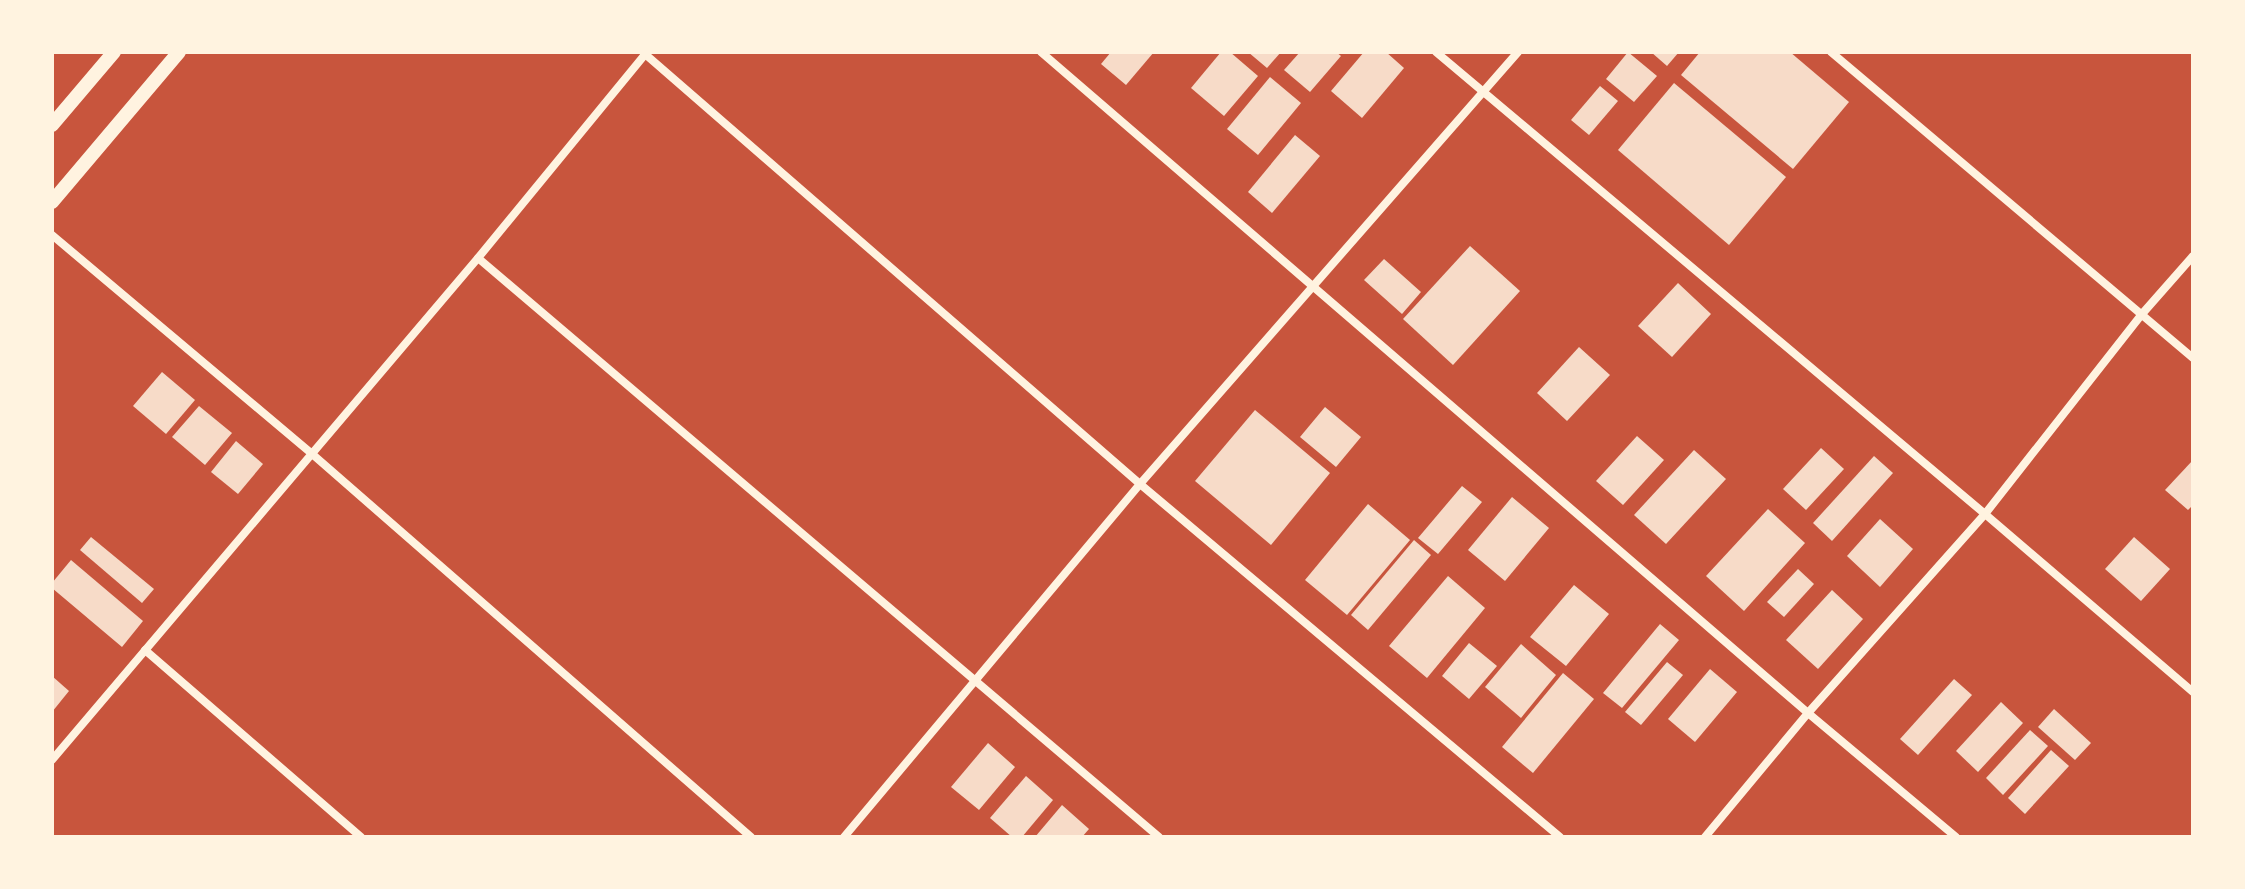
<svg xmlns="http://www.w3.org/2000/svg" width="2245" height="889" font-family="'Open Sans',sans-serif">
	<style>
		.building { fill: #f7dbc8 }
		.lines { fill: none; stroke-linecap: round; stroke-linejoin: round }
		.minor { stroke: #fff3e0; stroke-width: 8 }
		.tertiary { stroke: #fff3e0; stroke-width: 14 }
	</style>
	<rect width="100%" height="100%" fill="#c8553d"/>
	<g class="building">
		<path d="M 1111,52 L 1154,52 L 1126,85 L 1101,64 Z"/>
		<path d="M 1221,52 L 1230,52 L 1258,76 L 1224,116 L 1191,88 Z"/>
		<path d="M 1248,52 L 1281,52 L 1267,68 Z"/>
		<path d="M 1300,52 L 1336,52 L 1341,56 L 1310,92 L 1284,70 Z"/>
		<path d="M 1364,52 L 1386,52 L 1404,68 L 1362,118 L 1331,91 Z"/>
		<path d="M 1628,52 L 1657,76 L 1634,102 L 1606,79 Z"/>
		<path d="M 1651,52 L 1679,52 L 1667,66 Z"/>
		<path d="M 1700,52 L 1790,52 L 1849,102 L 1793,169 L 1681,75 Z"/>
		<path d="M 1270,77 L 1301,103 L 1258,155 L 1227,129 Z"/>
		<path d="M 1674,83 L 1786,177 L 1729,245 L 1618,150 Z"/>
		<path d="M 1600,86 L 1618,101 L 1589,135 L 1571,120 Z"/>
		<path d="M 1295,135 L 1320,156 L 1272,213 L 1248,192 Z"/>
		<path d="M 1470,246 L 1520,291 L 1453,365 L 1403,319 Z"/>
		<path d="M 1384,259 L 1421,292 L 1402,314 L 1364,280 Z"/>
		<path d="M 1678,283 L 1711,314 L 1672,357 L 1638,326 Z"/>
		<path d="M 1579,347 L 1610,375 L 1567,421 L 1537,393 Z"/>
		<path d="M 162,372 L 195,400 L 166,434 L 133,406 Z"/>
		<path d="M 199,406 L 232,433 L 205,465 L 172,437 Z"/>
		<path d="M 1325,407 L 1361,437 L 1336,467 L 1300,437 Z"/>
		<path d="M 1255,410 L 1330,473 L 1271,545 L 1195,481 Z"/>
		<path d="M 1637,436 L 1664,460 L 1623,505 L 1596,481 Z"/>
		<path d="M 236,441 L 263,464 L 238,494 L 211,472 Z"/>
		<path d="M 1821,448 L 1844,469 L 1806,510 L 1783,489 Z"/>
		<path d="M 1694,450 L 1726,479 L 1666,544 L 1634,515 Z"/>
		<path d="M 1874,456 L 1893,473 L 1832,541 L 1813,523 Z"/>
		<path d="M 2193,460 L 2193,505 L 2188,510 L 2165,490 Z"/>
		<path d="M 1462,486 L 1482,502 L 1438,554 L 1418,538 Z"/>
		<path d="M 1512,497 L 1549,528 L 1505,581 L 1468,550 Z"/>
		<path d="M 1368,504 L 1410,540 L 1347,615 L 1305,580 Z"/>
		<path d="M 1768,509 L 1805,543 L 1744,611 L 1706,576 Z"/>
		<path d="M 1880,519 L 1913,549 L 1880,587 L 1847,556 Z"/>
		<path d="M 91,537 L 154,589 L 142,603 L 80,550 Z"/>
		<path d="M 2134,537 L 2170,569 L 2141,601 L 2105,569 Z"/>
		<path d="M 1414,540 L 1431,555 L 1368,630 L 1351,615 Z"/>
		<path d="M 71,560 L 143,621 L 122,647 L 52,588 L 52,583 Z"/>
		<path d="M 1798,569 L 1814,584 L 1784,617 L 1767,602 Z"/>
		<path d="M 1448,576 L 1485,608 L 1427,678 L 1389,646 Z"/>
		<path d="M 1574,585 L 1609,614 L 1566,666 L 1530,637 Z"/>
		<path d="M 1832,590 L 1863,619 L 1818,669 L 1786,640 Z"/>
		<path d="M 1660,624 L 1679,640 L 1622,708 L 1603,693 Z"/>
		<path d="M 1469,643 L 1497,666 L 1469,699 L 1442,676 Z"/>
		<path d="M 1521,644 L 1556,675 L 1521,718 L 1485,687 Z"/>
		<path d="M 1667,662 L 1683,675 L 1641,725 L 1625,712 Z"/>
		<path d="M 1710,669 L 1737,692 L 1695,742 L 1668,719 Z"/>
		<path d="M 1563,673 L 1594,699 L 1533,773 L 1502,747 Z"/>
		<path d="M 52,676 L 69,691 L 52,712 Z"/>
		<path d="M 1954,679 L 1972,695 L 1918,755 L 1900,739 Z"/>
		<path d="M 2001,702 L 2023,723 L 1978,772 L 1956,751 Z"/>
		<path d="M 2054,709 L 2091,743 L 2075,760 L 2038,727 Z"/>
		<path d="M 2030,730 L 2048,746 L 2003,795 L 1986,778 Z"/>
		<path d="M 988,743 L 1015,767 L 979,810 L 951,787 Z"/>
		<path d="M 2051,750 L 2069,766 L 2025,814 L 2008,798 Z"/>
		<path d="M 1026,776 L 1053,800 L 1022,837 L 1012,837 L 990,818 Z"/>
		<path d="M 1062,805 L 1089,829 L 1082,837 L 1035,837 Z"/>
	</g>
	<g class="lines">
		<g class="minor">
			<path d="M 1041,52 L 1808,713 L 1956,837"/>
			<path d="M 1436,52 L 1985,514 L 2193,692"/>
			<path d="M 1831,52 L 2193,358"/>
			<path d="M 645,54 L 1140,484 L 1560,837"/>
			<path d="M 52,235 L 311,453 L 751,837"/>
			<path d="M 478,258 L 1159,837"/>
			<path d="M 145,650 L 361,837"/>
			<path d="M 52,760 L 478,258 L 647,52"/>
			<path d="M 844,837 L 1140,484 L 1518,52"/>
			<path d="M 1705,837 L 1808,713 L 1985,514 L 2142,314 L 2193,256"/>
		</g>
		<g class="tertiary">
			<path d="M 52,125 L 114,52"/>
			<path d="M 52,202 L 179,52"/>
		</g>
	</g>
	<rect width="2245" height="889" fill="none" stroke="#fff3e0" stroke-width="108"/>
</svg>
